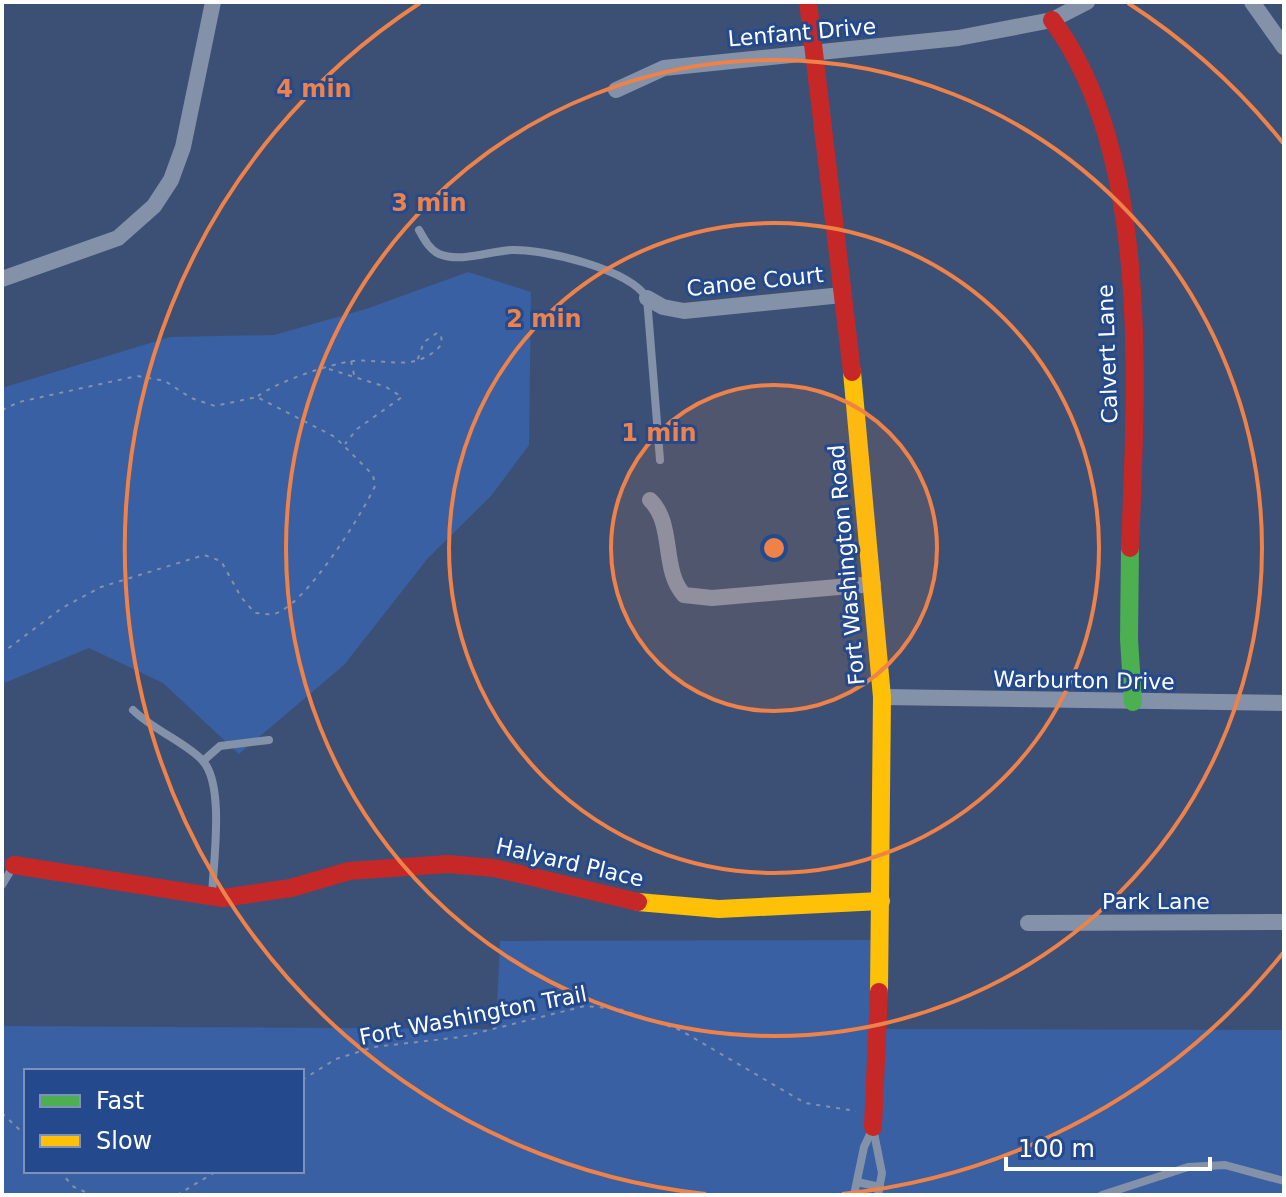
<svg xmlns="http://www.w3.org/2000/svg" width="1286" height="1197" font-family="'DejaVu Sans',sans-serif">
	<style>
		.green { fill: #3960a3; fill-rule: evenodd }
		.lines { fill: none; stroke-linecap: round; stroke-linejoin: round }
		.path { stroke: #8391a9; stroke-width: 2; stroke-dasharray: 4 6; stroke-linecap: butt }
		.lane { stroke: #8391a9; stroke-width: 8 }
		.street { stroke: #8391a9; stroke-width: 16 }
		.fast { stroke: #4caf50; stroke-width: 18 }
		.slow { stroke: #ffc107; stroke-width: 18 }
		.jam { stroke: #c62828; stroke-width: 18 }
		.ring { fill: none; stroke: #ee8249; stroke-width: 4 }
		.labels { text-anchor: middle; stroke-width: 6; stroke-linejoin: round; paint-order: stroke }
		.street-label { font-size: 22px; fill: #fff; stroke: #244a8d }
		.centre { fill: #ee8249; stroke: #244a8d; stroke-width: 4 }
		.ring-label { font-size: 24px; text-anchor: middle; font-weight: bold; fill: #ee8249; stroke: #244a8d; stroke-width: 6; stroke-linejoin: round; paint-order: stroke }
	</style>
	<rect width="100%" height="100%" fill="#3c5075"/>
	<g class="green">
		<path d="M 468,272 L 531,292 L 529,445 L 491,496 L 428,558 L 344,665 L 239,754 L 163,683 L 89,648 L 2,684 L 2,388 L 170,337 L 274,335 L 366,309 Z"/>
		<path d="M 871,940 L 874,1029 L 1284,1030 L 1284,1195 L 2,1195 L 2,1026 L 496,1029 L 500,941 ZM 26,1071 L 302,1071 L 302,1171 L 26,1171 Z"/>
	</g>
	<g class="lines">
		<g class="path">
			<path d="M 351,361 L 355,379"/>
			<path d="M 329,369 L 386,387 L 402,397 L 357,429 L 345,444"/>
			<path d="M 258,396 C 277,382 329,364 353,361 C 386,358 416,374 442,344 L 441,335 L 437,333 L 424,342 L 417,361"/>
			<path d="M 2,410 L 19,402 L 137,376 L 165,381 L 191,398 L 215,406 L 257,397 L 335,437 L 373,475 L 375,486 C 361,516 306,605 274,614 C 268,615 260,613 255,613 L 241,597 L 221,561 L 204,555 L 101,587 L 62,608 L 2,653"/>
			<path d="M 302,1080 L 336,1059 L 374,1047 L 461,1037 L 585,1006 L 619,1009 L 680,1030 L 805,1103 L 856,1111"/>
			<path d="M 2,1113 L 26,1136"/>
			<path d="M 59,1171 L 74,1187 L 92,1195"/>
			<path d="M 177,1195 L 217,1171"/>
		</g>
		<g class="lane">
			<path d="M 419,230 C 424,239 429,249 439,254 C 461,263 489,251 512,250 C 545,249 629,269 647,298 L 660,460"/>
			<path d="M 133,710 C 153,730 187,743 203,761 C 225,786 213,864 212,896"/>
			<path d="M 203,761 L 220,746 L 269,740"/>
			<path d="M 2,885 L 14,865"/>
			<path d="M 873,1128 L 882,1173 L 878,1195"/>
			<path d="M 857,1182 L 880,1187"/>
			<path d="M 854,1195 L 864,1147 L 873,1128"/>
			<path d="M 1102,1195 L 1188,1167 L 1225,1165 L 1284,1181"/>
		</g>
		<g class="street">
			<path d="M 1252,2 L 1284,47"/>
			<path d="M 616,90 L 664,68 L 958,38 L 1052,20 L 1087,2"/>
			<path d="M 2,279 L 118,238 L 154,206 L 171,180 L 183,147 L 213,2"/>
			<path d="M 647,298 L 663,307 L 684,311 L 842,295"/>
			<path d="M 650,500 C 675,524 661,570 684,595 L 712,598 L 873,584"/>
			<path d="M 882,697 L 1284,703"/>
			<path d="M 1028,923 L 1284,922"/>
		</g>
		<path class="fast" d="M 1130,548 L 1129,639 L 1133,702"/>
		<g class="slow">
			<path d="M 852,372 L 882,697 L 879,992"/>
			<path d="M 638,902 L 719,909 L 881,901"/>
		</g>
		<g class="jam">
			<path d="M 808,2 L 852,372"/>
			<path d="M 1052,20 C 1152,153 1136,390 1130,548"/>
			<path d="M 14,865 L 223,898 L 291,888 L 349,871 L 448,864 L 494,868 L 638,902"/>
			<path d="M 873,1127 L 879,992"/>
		</g>
	</g>
	<circle cx="774" cy="548" r="163" fill="#ee8249" fill-opacity=".12"/>
	<g class="ring">
		<circle cx="774" cy="548" r="163"/>
		<circle cx="774" cy="548" r="325"/>
		<circle cx="774" cy="548" r="488"/>
		<path d="M1283 953A650 650 0 0 1 842 1194M706 1194A650 650 0 0 1 420 3M1128 3A650 650 0 0 1 1283 143"/>
	</g>
	<g class="labels">
		<g class="street-label">
			<text transform="translate(802 32) rotate(-5)" y="8">Lenfant Drive</text>
			<text transform="translate(755 281) rotate(-6)" y="8">Canoe Court</text>
			<text transform="translate(1107 354) rotate(-92)" y="8">Calvert Lane</text>
			<text transform="translate(846 565) rotate(-95)" y="8">Fort Washington Road</text>
			<text transform="translate(1084 680) rotate(1)" y="8">Warburton Drive</text>
			<text transform="translate(570 862) rotate(13)" y="8">Halyard Place</text>
			<text x="1156" y="909">Park Lane</text>
			<text transform="translate(473 1015) rotate(-11)" y="8">Fort Washington Trail</text>
		</g>
	</g>
	<circle cx="774" cy="548" r="12" class="centre"/>
	<g class="ring-label">
		<text x="314" y="97">4 min</text>
		<text x="429" y="211">3 min</text>
		<text x="544" y="327">2 min</text>
		<text x="659" y="441">1 min</text>
	</g>
	<rect width="1286" height="1197" fill="none" stroke="#ffffff" stroke-width="8"/>
	<rect x="24" y="1069" width="280" height="104" fill="#244a8d" stroke="#7c92bb" stroke-width="2"/>
	<rect x="40" y="1095" width="40" height="12" fill="#4caf50" stroke="#7c92bb" stroke-width="2"/>
	<text x="96" y="1109" font-size="24" fill="#ffffff">Fast</text>
	<rect x="40" y="1135" width="40" height="12" fill="#ffc107" stroke="#7c92bb" stroke-width="2"/>
	<text x="96" y="1149" font-size="24" fill="#ffffff">Slow</text>
	<path d="M1006 1157v12h204v-12" fill="none" stroke="#ffffff" stroke-width="4"/>
	<text x="1018" y="1157" font-size="24" fill="#ffffff" stroke="#244a8d" stroke-width="6" paint-order="stroke">100 m</text>
</svg>
